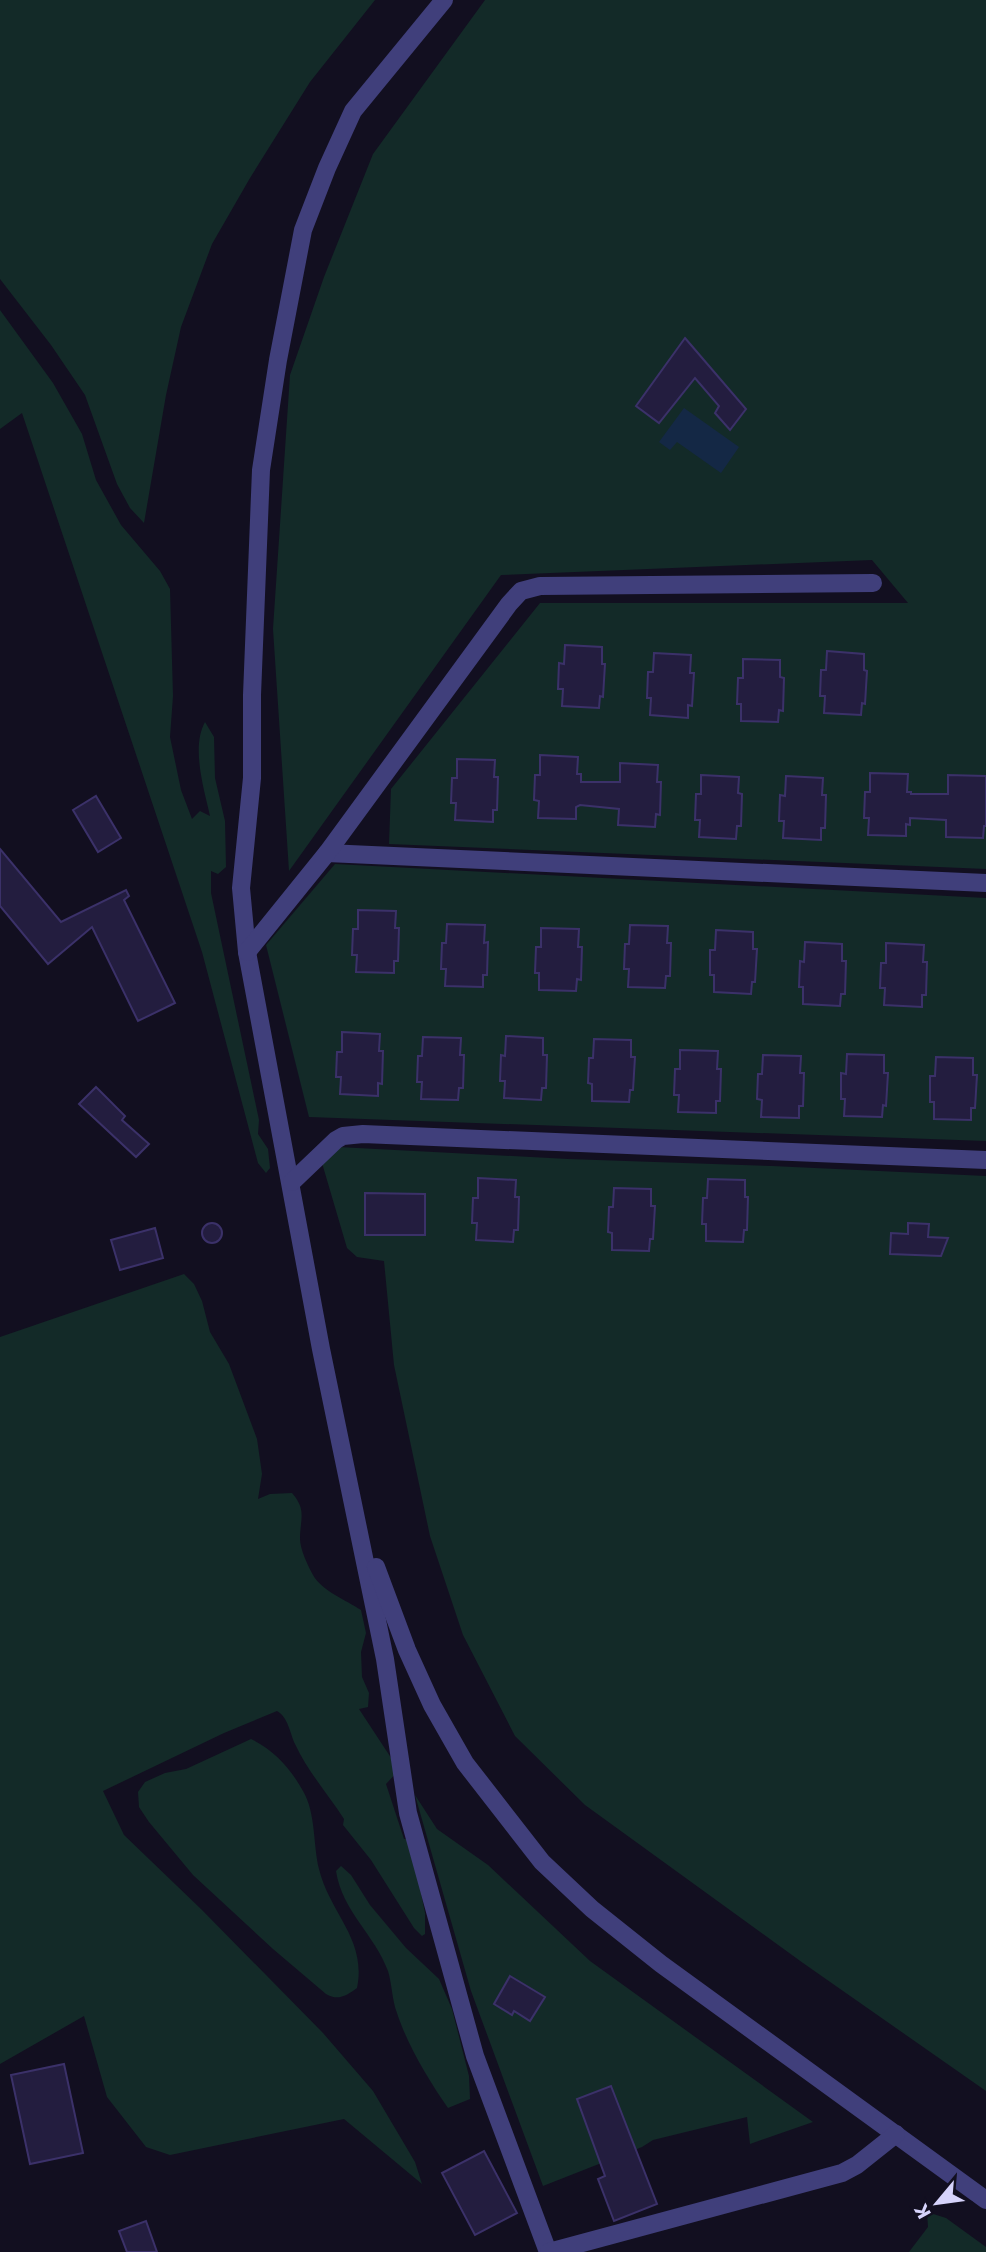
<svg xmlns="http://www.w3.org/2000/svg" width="986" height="2252" font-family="Poppins,sans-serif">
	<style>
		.green { fill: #132a28 }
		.water { fill: #142845 }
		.building { fill: #231d3f; stroke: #3b3169; stroke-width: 2 }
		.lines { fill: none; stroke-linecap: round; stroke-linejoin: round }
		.minor { stroke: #403f7b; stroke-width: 18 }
	</style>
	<rect width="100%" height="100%" fill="#120f20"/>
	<g class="green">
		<path d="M 0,0 L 375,0 L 310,82 L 250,178 L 212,244 L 181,327 L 166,395 L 144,523 L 130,508 L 117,484 L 85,395 L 51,345 L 0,279 Z"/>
		<path d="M 485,0 L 986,0 L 986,869 L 389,844 L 391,789 L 540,603 L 908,603 L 872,560 L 501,575 L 289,871 L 273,629 L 290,375 L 324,277 L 373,154 Z"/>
		<path d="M 0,310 L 53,383 L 82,434 L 96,480 L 121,525 L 160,571 L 170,589 L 173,696 L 170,737 L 181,790 L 192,819 L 200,811 L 210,816 C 204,789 191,747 205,722 L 214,737 L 215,778 L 225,821 L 226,867 L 218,874 L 211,871 L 211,893 L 259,1120 L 258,1134 L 268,1149 L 270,1168 L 266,1173 L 258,1163 L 202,952 L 22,413 L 0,429 Z"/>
		<path d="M 335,864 L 986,898 L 986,1141 L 309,1117 L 266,945 Z"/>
		<path d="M 338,1147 L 568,1159 L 772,1166 L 986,1176 L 986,2091 L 803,1963 L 585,1805 L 515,1736 L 463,1635 L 430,1536 L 394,1365 L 384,1261 L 357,1257 L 347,1248 L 322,1163 Z"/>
		<path d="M 184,1274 L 194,1284 L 202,1301 L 210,1332 L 229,1364 L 257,1439 L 262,1474 L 258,1499 L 270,1494 L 292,1493 C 307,1510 300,1519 300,1539 C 300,1549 308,1566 313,1575 C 322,1591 346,1600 361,1610 L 366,1633 L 361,1652 L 362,1677 L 369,1693 L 368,1707 L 359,1709 L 399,1770 L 386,1784 L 404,1839 L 407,1839 L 412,1848 L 425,1913 L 425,1934 L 422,1936 L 414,1928 L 371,1860 L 343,1825 L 344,1819 C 328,1794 308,1772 295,1744 C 290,1733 288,1717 277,1711 L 224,1733 L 103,1791 L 124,1835 L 202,1910 L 323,2033 L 373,2091 L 415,2162 L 422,2184 L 344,2119 L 170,2155 L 146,2147 L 107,2097 L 84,2016 L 0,2064 L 0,1337 Z"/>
		<path d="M 251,1739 C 274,1750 291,1769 303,1791 C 316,1813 313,1845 319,1869 C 330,1914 367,1939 357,1988 C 346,1996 338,2001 326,1994 L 273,1949 L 193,1875 L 149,1822 L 139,1807 L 138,1792 L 145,1782 L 165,1773 L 186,1769 Z"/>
		<path d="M 415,1795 L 437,1829 L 488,1865 L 590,1961 L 813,2122 L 750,2144 L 747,2117 L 653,2140 L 642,2147 L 543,2186 L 471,1991 Z"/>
		<path d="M 341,1866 L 351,1875 L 370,1905 L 406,1948 L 439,1979 L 452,2009 L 469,2076 L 470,2099 L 448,2108 C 429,2081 407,2044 397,2013 C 392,2000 392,1984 388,1971 C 375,1935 342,1911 336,1871 Z"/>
		<path d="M 927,2212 L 946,2218 L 986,2247 L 986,2252 L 909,2252 L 928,2227 Z"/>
	</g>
	<path class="water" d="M 684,408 L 739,447 L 721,473 L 677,442 L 670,450 L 659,442 Z"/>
	<g class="building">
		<path d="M 685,338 L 746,409 L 730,430 L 715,413 L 719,406 L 695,378 L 659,423 L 636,406 Z"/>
		<path d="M 565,645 L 602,647 L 602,664 L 605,664 L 603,697 L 600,696 L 599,708 L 562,706 L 563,689 L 558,689 L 559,663 L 564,664 Z"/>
		<path d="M 827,651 L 864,654 L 864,670 L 867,671 L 865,704 L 862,703 L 861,715 L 824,713 L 825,696 L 820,696 L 821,670 L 826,670 Z"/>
		<path d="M 654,653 L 691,655 L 690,673 L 694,673 L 692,706 L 688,705 L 688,718 L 650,715 L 651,698 L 647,698 L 648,672 L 653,672 Z"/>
		<path d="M 743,659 L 780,660 L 780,677 L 784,678 L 783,711 L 779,710 L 778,722 L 741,721 L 741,704 L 737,704 L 738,678 L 743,678 Z"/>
		<path d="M 540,755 L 578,757 L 577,774 L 581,774 L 581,782 L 620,782 L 620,763 L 658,765 L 657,782 L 661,782 L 660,815 L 656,814 L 655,827 L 618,825 L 619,809 L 580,805 L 576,807 L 576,819 L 538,818 L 539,801 L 534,800 L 535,775 L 540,775 Z"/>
		<path d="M 457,759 L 495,760 L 494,777 L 498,777 L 497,810 L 493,810 L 493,822 L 455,820 L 456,803 L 451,803 L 452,778 L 457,778 Z"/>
		<path d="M 870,773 L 908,774 L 907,792 L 911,792 L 911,794 L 948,794 L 948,775 L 986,776 L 986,826 L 984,826 L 983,838 L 946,837 L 946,820 L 910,818 L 910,825 L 906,824 L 906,836 L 868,835 L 869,818 L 864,818 L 865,792 L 870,792 Z"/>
		<path d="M 701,775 L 739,777 L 738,793 L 742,794 L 741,826 L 737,826 L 736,839 L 699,837 L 700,820 L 695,820 L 696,794 L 701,794 Z"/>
		<path d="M 786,776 L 823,778 L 822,795 L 826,795 L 825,828 L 821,828 L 821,840 L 783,838 L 784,821 L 779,821 L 780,795 L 785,796 Z"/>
		<path d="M 96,796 L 121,838 L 98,852 L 73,810 Z"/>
		<path d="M 0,849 L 61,922 L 126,890 L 129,896 L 124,900 L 175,1003 L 138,1021 L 92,927 L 48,964 L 0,906 Z"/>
		<path d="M 358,910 L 396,911 L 395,928 L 399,928 L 398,961 L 394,961 L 394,973 L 356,972 L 357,955 L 352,955 L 353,929 L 358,929 Z"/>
		<path d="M 447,924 L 485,925 L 484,943 L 488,942 L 487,975 L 483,975 L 483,987 L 445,986 L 446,969 L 441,969 L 442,943 L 446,943 Z"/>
		<path d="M 630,925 L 668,926 L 667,943 L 671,943 L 670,976 L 666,976 L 665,988 L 628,987 L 629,969 L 624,969 L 625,944 L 629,944 Z"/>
		<path d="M 541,928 L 579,929 L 578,947 L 582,947 L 581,980 L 577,979 L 576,991 L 539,990 L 539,973 L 535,973 L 536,947 L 541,947 Z"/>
		<path d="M 716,930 L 753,932 L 753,949 L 757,949 L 755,982 L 752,982 L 751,994 L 714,992 L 714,975 L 710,975 L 710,950 L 715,950 Z"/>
		<path d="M 805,942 L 842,944 L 842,961 L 846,961 L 845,994 L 841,994 L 840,1006 L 803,1004 L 803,987 L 799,987 L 800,961 L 804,962 Z"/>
		<path d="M 886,943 L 924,945 L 923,962 L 927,962 L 926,995 L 922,995 L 922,1007 L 884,1005 L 885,988 L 880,988 L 881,963 L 886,963 Z"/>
		<path d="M 342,1032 L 380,1034 L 379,1051 L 383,1051 L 382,1084 L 378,1083 L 378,1096 L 340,1094 L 341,1077 L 336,1077 L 337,1052 L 342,1052 Z"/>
		<path d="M 506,1036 L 543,1038 L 543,1055 L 547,1055 L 546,1088 L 542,1088 L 541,1100 L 504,1098 L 505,1081 L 500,1081 L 501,1055 L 505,1056 Z"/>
		<path d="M 423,1037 L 461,1038 L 460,1055 L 464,1055 L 463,1088 L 459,1088 L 458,1100 L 421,1099 L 422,1082 L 417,1082 L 418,1056 L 422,1056 Z"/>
		<path d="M 594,1039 L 631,1040 L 631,1057 L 635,1057 L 633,1090 L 630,1090 L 629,1102 L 592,1101 L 592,1084 L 588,1083 L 589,1058 L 593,1058 Z"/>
		<path d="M 680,1050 L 718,1051 L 717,1069 L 721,1069 L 720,1101 L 716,1101 L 716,1113 L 678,1112 L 679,1095 L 674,1095 L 675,1069 L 680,1069 Z"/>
		<path d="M 847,1054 L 884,1055 L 884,1073 L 888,1073 L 886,1106 L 883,1105 L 882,1117 L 844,1116 L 845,1099 L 841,1099 L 841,1073 L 846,1074 Z"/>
		<path d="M 763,1055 L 801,1056 L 800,1073 L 804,1073 L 803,1106 L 799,1106 L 799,1118 L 761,1117 L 762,1100 L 757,1099 L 758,1074 L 762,1074 Z"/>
		<path d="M 936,1057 L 973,1058 L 973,1075 L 977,1075 L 975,1108 L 971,1108 L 971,1120 L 934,1119 L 934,1102 L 930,1102 L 930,1076 L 935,1076 Z"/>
		<path d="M 96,1087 L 125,1116 L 122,1120 L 149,1144 L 136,1157 L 79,1104 Z"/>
		<path d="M 478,1178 L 516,1180 L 515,1197 L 519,1197 L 518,1230 L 514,1230 L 513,1242 L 476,1240 L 477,1223 L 472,1223 L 473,1198 L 478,1198 Z"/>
		<path d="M 708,1179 L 745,1180 L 745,1197 L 748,1197 L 747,1230 L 744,1230 L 743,1242 L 706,1241 L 706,1224 L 702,1224 L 703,1198 L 707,1198 Z"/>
		<path d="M 614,1188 L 651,1189 L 651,1206 L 655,1206 L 653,1239 L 650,1239 L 649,1251 L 612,1250 L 612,1233 L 608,1232 L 609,1207 L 613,1207 Z"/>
		<path d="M 365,1193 L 425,1194 L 425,1235 L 365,1235 Z"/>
		<path d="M 908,1223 L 929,1224 L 928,1237 L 948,1238 L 941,1256 L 890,1254 L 891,1233 L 908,1234 Z"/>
		<circle cx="212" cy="1233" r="10"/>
		<path d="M 155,1228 L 163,1258 L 120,1270 L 111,1240 Z"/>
		<path d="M 510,1976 L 545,1997 L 530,2021 L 514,2011 L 512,2015 L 494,2004 Z"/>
		<path d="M 64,2064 L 83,2153 L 30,2164 L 11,2075 Z"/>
		<path d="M 611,2086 L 657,2204 L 614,2221 L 598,2179 L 605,2176 L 577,2099 Z"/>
		<path d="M 484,2151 L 517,2213 L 475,2235 L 442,2173 Z"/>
		<path d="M 146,2221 L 157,2252 L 127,2252 L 119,2231 Z"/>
	</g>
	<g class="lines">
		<g class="minor">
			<path d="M 444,0 L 353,111 L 327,168 L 303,230 L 278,360 L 261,470 L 252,695 L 252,778 L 241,888 L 247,952 L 321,1349 L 385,1659 L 408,1813 L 475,2056 L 548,2252"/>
			<path d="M 327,853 L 986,883"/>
			<path d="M 247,952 L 327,853 L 509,604 L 521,591 L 540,586 L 873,583"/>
			<path d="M 292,1182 L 336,1140 L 343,1136 L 363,1134 L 986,1160"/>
			<path d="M 376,1567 L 407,1650 L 432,1705 L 465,1763 L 542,1862 L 592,1909 L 661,1964 L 986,2200"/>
			<path d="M 549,2252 L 842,2173 L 857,2165 L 896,2134"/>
		</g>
	</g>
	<g transform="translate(937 2203) rotate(241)" stroke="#120f20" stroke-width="5" paint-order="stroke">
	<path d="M0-5L12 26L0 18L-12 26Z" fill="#d6d3fb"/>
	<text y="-10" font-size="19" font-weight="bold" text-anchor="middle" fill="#d6d3fb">K</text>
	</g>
</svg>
